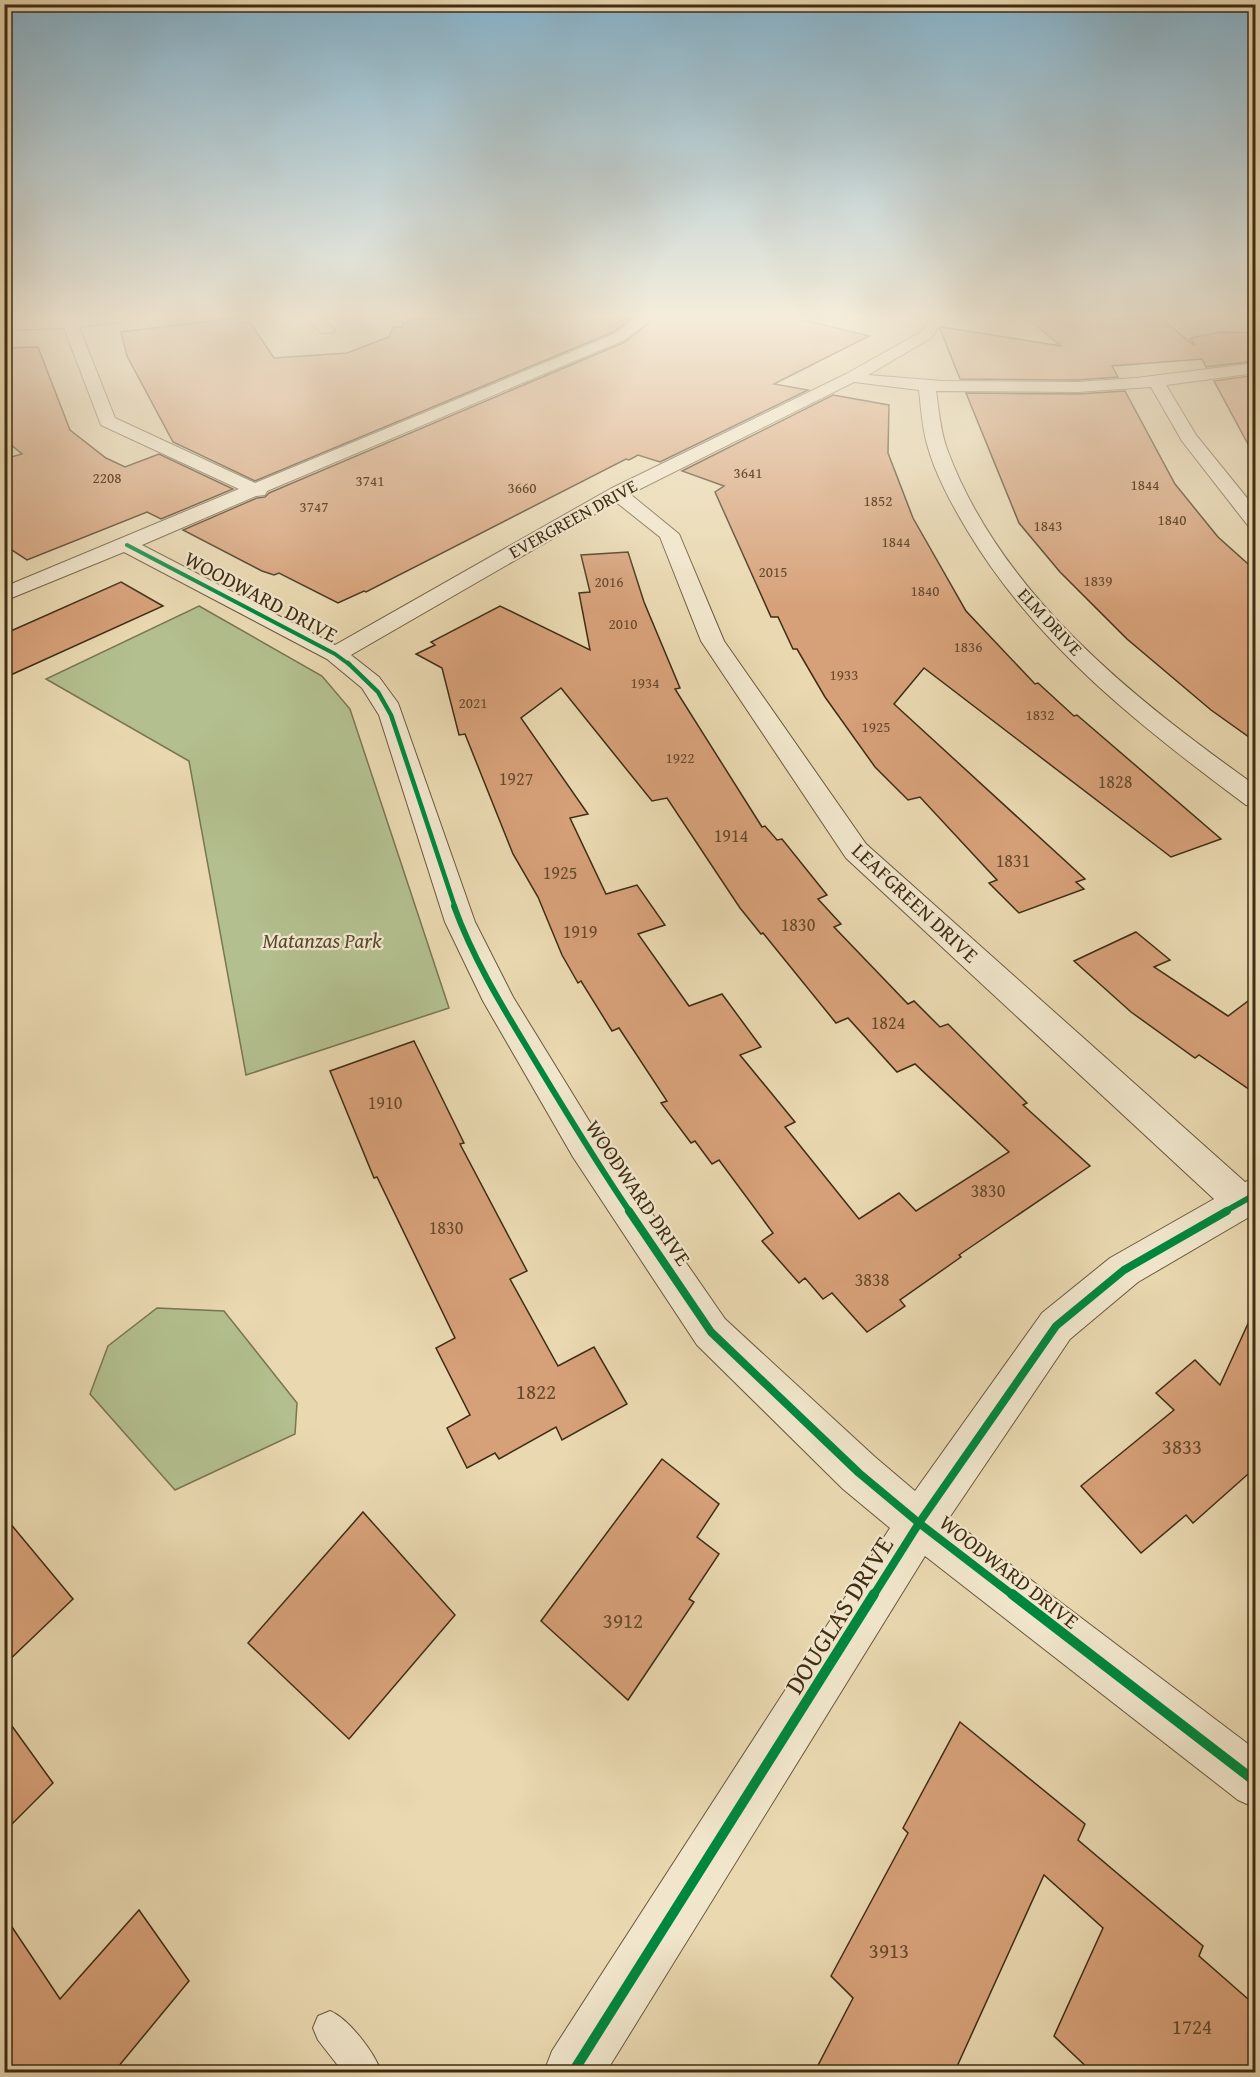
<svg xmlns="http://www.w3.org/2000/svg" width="1260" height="2077" font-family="'Gentium Book Plus',serif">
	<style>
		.green { fill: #b3bf8e; stroke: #797651; stroke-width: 1.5 }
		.building { fill: #d6a078; stroke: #3f2d14; stroke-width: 1.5; fill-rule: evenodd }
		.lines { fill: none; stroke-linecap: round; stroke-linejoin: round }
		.lane-casing { stroke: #6a583b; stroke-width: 2 }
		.street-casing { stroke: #6a583b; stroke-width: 2 }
		.lane { fill: #f1e6cc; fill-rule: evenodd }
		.street { fill: #f1e6cc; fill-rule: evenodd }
		.cycleway-far4-casing { stroke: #f1e6cc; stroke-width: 6 }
		.cycleway-far3-casing { stroke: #f1e6cc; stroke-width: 8 }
		.cycleway-far2-casing { stroke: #f1e6cc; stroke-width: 10 }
		.cycleway-far1-casing { stroke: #f1e6cc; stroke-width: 11 }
		.cycleway-casing { stroke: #f1e6cc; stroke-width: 14 }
		.cycleway-far4 { stroke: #00873e; stroke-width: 4 }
		.cycleway-far3 { stroke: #00873e; stroke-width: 4.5 }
		.cycleway-far2 { stroke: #00873e; stroke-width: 6 }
		.cycleway-far1 { stroke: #00873e; stroke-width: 8 }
		.cycleway { stroke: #00873e; stroke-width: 10 }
		.labels { text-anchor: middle; stroke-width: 4.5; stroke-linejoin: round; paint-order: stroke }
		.far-number-label { font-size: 15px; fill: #654a2d }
		.far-street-label { font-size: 18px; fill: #3f2d14; stroke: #f1e6cc }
		.number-label { font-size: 18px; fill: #654a2d }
		.street-label { font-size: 21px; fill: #3f2d14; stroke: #f1e6cc }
		.park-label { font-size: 21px; font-style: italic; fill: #564a2c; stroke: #f1e6cc }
		.near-number-label { font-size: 21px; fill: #654a2d }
		.near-street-label { font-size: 26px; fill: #3f2d14; stroke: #f1e6cc }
	</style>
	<rect width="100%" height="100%" fill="#e9d8b0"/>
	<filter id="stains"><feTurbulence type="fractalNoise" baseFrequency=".00333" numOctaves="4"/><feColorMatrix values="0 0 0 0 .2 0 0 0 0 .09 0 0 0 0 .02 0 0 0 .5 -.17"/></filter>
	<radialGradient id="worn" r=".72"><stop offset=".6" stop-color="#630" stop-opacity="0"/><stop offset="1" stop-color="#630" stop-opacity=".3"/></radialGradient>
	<g class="green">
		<path d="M 199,606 L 322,676 L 350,709 L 449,1008 L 246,1075 L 189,761 L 46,679 Z"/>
		<path d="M 157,1308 L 224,1311 L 297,1403 L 295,1434 L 175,1490 L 90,1394 L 108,1346 Z"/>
	</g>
	<g class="building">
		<path d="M 235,318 L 238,323 L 249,321 L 274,358 L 347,353 L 389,337 L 393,327 L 402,327 L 403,322 L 409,322 L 411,319 L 632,318 L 613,332 L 255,481 L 173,442 L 127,356 L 121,332 Z"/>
		<path d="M 655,318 L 795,318 L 869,336 L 774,384 L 808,390 L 660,462 L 638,455 L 629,460 L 626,459 L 366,592 L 364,591 L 338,603 L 279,573 L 274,575 L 262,571 L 183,530 L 257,498 L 265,497 L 269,493 L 625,342 Z"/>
		<path d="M 1027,318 L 1160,318 L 1195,346 L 1190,338 L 1221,332 L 1256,333 L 1256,361 L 1206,367 L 1202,359 L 1112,366 L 1118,377 L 1077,380 L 960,379 L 940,329 L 942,327 L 1061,346 Z"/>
		<path d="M 38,347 L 70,430 L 106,458 L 125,467 L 159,454 L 233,489 L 161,519 L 147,512 L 27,560 L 4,545 L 4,459 L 22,454 L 4,439 L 4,348 Z"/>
		<path d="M 1256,375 L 1256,459 L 1214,381 Z"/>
		<path d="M 1125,391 L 1175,484 L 1218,537 L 1256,571 L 1256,742 L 1211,710 L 1127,639 L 1060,572 L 1019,523 L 966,393 L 1077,394 Z"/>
		<path d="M 833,395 L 889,405 L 888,453 L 913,518 L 966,611 L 1035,684 L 1038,683 L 1074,716 L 1077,715 L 1221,839 L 1171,857 L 924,668 L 894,704 L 1085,879 L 1076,882 L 1084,889 L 1019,913 L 989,883 L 997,880 L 920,797 L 908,800 L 875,767 L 825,697 L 797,649 L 793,649 L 778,617 L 771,617 L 715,492 L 724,486 L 682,471 Z"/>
		<path d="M 628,552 L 644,602 L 680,688 L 675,689 L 762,827 L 765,826 L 777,840 L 782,839 L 827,895 L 818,899 L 841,924 L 834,927 L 908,1004 L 914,1001 L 940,1027 L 948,1024 L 1027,1103 L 1023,1105 L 1090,1166 L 959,1255 L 961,1257 L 900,1300 L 905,1306 L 867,1332 L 832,1293 L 823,1299 L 805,1278 L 799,1283 L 762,1241 L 773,1233 L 719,1160 L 712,1164 L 695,1141 L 691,1143 L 661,1103 L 667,1101 L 619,1028 L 612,1031 L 581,981 L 578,983 L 562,955 L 538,897 L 513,854 L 465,734 L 459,735 L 442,668 L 416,654 L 435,645 L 431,642 L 500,606 L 590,650 L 579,593 L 590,592 L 581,555 ZM 561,688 L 652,801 L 667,798 L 740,908 L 761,934 L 763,933 L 836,1023 L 848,1018 L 897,1072 L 915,1064 L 1009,1152 L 916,1211 L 899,1193 L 859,1219 L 785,1127 L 795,1122 L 740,1055 L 761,1047 L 722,994 L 689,1006 L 638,934 L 665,925 L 637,885 L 606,894 L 570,818 L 588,814 L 521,718 Z"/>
		<path d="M 121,582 L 163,606 L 4,678 L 4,634 Z"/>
		<path d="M 1136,932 L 1170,960 L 1154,967 L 1228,1016 L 1256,995 L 1256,1094 L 1199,1055 L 1195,1058 L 1131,1012 L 1074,961 Z"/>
		<path d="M 414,1041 L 464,1143 L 460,1144 L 527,1271 L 510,1279 L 558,1366 L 594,1347 L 627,1404 L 562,1440 L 556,1427 L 499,1459 L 495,1453 L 467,1468 L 447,1428 L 470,1415 L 436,1348 L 455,1338 L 377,1177 L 374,1178 L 330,1071 Z"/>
		<path d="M 1256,1306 L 1256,1467 L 1193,1523 L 1186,1515 L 1141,1553 L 1081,1486 L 1174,1410 L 1156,1393 L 1195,1360 L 1220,1385 Z"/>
		<path d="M 662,1459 L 719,1504 L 697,1537 L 719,1554 L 689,1599 L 694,1602 L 628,1700 L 541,1621 Z"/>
		<path d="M 363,1512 L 455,1615 L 349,1739 L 248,1643 Z"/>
		<path d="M 4,1516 L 73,1599 L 4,1665 Z"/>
		<path d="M 4,1715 L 53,1783 L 4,1832 Z"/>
		<path d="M 960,1722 L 1085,1824 L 1078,1840 L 1203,1946 L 1199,1956 L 1256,2006 L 1256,2073 L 1093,2073 L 1054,2036 L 1103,1928 L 1044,1875 L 954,2073 L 814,2073 L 853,1998 L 831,1976 L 908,1833 L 903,1828 Z"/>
		<path d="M 139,1910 L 189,1981 L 113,2073 L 4,2073 L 4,1915 L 60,1999 Z"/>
	</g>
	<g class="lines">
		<defs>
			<path id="lane" d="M 330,2011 C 349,2019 375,2053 381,2072 L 343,2072 L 318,2040 L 313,2028 L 318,2016 Z"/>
			<g id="street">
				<path d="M 77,318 L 128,318 L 121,322 L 79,327 L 115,418 L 255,483 L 614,334 L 636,318 L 653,318 L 624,340 L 267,491 L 265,495 L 256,496 L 142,545 L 335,645 L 610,489 L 846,374 L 921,332 L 931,318 L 945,318 L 931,338 L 868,375 L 942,381 L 1077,382 L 1136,378 L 1256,363 L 1256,373 L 1166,385 L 1196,435 L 1256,509 L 1256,529 L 1249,527 L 1182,441 L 1151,387 L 1077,392 L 936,391 C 939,410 940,430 947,449 C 1001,595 1133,698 1256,786 L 1256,807 L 1246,805 C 1141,727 1035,644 967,530 C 951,503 935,474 927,444 C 922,426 921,408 919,390 L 854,382 L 630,494 L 679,534 L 724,641 L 866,844 L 1245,1182 L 1256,1178 L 1256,1213 L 1138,1282 L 1070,1339 L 949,1518 L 1256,1750 L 1256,1808 L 1238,1800 L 925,1556 L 606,2072 L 544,2072 L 552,2051 L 890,1528 L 843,1489 L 697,1345 L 573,1157 L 483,1001 L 445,922 L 379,715 L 362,688 L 327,659 L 124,552 L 4,601 L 4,587 L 239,489 L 101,425 L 64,328 L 4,330 L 4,320 ZM 616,502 L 660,537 L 701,641 L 846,858 L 1214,1199 L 1110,1258 L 1042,1313 L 915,1491 L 875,1457 L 725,1319 L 599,1137 L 513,997 L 475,922 L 398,703 L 379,677 L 351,655 Z"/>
				<path d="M 306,318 L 322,318 L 335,330 L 332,333 L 322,333 Z"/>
			</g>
		</defs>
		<use href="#lane" class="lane-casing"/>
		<use href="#street" class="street-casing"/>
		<use href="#lane" class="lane"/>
		<use href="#street" class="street"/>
		<defs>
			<path id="cycleway-far4" d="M 127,545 L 335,654 L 350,665"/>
			<path id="cycleway-far3" d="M 348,663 L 378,692 L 391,715 L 455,907"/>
			<g id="cycleway-far2">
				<path d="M 454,906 C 472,956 500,1003 528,1049 C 561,1104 594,1159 630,1212"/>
				<path d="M 1224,1212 L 1256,1194"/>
			</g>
			<g id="cycleway-far1">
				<path d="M 629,1211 L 711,1332 L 859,1473 L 919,1523 L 1014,1596"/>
				<path d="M 873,1596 L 919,1523 L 1056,1326 L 1124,1270 L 1227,1211"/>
			</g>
			<g id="cycleway">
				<path d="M 1012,1594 L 1256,1782"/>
				<path d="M 573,2072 L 874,1594"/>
			</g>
		</defs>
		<use href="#cycleway-far4" class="cycleway-far4-casing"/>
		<use href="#cycleway-far3" class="cycleway-far3-casing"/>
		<use href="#cycleway-far2" class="cycleway-far2-casing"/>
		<use href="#cycleway-far1" class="cycleway-far1-casing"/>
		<use href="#cycleway" class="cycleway-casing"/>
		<use href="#cycleway-far4" class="cycleway-far4"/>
		<use href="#cycleway-far3" class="cycleway-far3"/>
		<use href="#cycleway-far2" class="cycleway-far2"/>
		<use href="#cycleway-far1" class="cycleway-far1"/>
		<use href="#cycleway" class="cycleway"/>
	</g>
	<linearGradient id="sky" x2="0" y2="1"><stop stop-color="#87b6d0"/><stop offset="0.52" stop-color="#f5eddb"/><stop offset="1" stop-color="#f5eddb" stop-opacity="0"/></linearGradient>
	<rect width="1260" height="609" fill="url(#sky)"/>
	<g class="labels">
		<g class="far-number-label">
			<text x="748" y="478">3641</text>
			<text x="107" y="483">2208</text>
			<text x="370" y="486">3741</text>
			<text x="1145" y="490">1844</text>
			<text x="522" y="493">3660</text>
			<text x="878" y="506">1852</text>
			<text x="314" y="512">3747</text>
			<text x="1172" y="525">1840</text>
			<text x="1048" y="531">1843</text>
			<text x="896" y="547">1844</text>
			<text x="773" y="577">2015</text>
			<text x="1098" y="586">1839</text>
			<text x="609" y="587">2016</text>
			<text x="925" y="596">1840</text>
			<text x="623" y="629">2010</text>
			<text x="968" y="652">1836</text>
			<text x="844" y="680">1933</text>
			<text x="645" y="688">1934</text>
			<text x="473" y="708">2021</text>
			<text x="1040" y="720">1832</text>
			<text x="876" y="732">1925</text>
			<text x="680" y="763">1922</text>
		</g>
		<g class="far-street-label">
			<text transform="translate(573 519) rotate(-29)" y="6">EVERGREEN DRIVE</text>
			<text transform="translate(1050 622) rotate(47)" y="6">ELM DRIVE</text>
		</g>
		<g class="number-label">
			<text x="516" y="785">1927</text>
			<text x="1115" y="788">1828</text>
			<text x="731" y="842">1914</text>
			<text x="1013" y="867">1831</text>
			<text x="560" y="879">1925</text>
			<text x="798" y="931">1830</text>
			<text x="580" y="938">1919</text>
			<text x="888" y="1029">1824</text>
			<text x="385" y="1109">1910</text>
			<text x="988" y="1197">3830</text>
			<text x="446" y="1234">1830</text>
			<text x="872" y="1286">3838</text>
		</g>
		<g class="street-label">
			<text transform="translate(261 597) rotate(28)" y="7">WOODWARD DRIVE</text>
			<text transform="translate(915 903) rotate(43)" y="7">LEAFGREEN DRIVE</text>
			<text transform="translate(638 1193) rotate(56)" y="7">WOODWARD DRIVE</text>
			<text transform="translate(1009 1572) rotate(38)" y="7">WOODWARD DRIVE</text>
		</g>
		<g class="park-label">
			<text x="322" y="948">Matanzas Park</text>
		</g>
		<g class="near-number-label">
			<text x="536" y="1399">1822</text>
			<text x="1182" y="1454">3833</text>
			<text x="623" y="1628">3912</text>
			<text x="889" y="1958">3913</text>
			<text x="1192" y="2034">1724</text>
		</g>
		<g class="near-street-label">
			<text transform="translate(839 1615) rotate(-58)" y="9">DOUGLAS DRIVE</text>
		</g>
	</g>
	<rect width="1260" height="2077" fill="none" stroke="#e9d8b0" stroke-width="24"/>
	<rect x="6" y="6" width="1248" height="2065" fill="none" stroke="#3f2d14" stroke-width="3"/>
	<rect x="12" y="12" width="1236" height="2053" fill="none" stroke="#3f2d14" stroke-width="1.5"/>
	<rect width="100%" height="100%" filter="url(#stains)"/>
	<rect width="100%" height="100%" fill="url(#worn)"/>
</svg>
